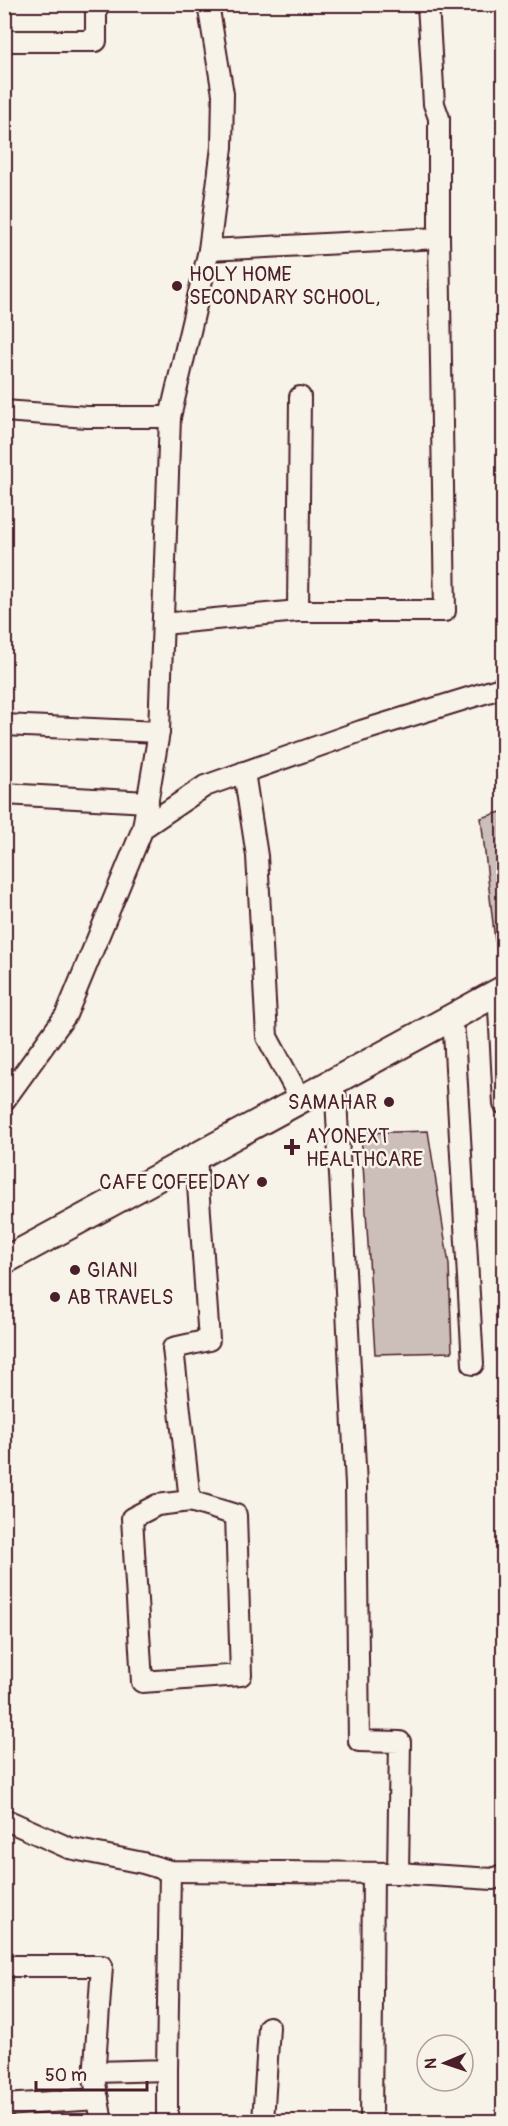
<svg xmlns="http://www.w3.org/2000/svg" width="508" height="2126" font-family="Pangolin,sans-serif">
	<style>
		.building { fill: #ccbfb9; stroke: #4a1f2b; stroke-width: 1.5 }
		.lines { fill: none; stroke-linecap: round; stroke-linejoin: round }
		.minor-casing { stroke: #4a1f2b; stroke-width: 24 }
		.major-casing { stroke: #4a1f2b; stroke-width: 30 }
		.minor { stroke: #f7f3e8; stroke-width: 20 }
		.major { stroke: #f7f3e8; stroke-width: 26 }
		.poi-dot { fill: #4a1f2b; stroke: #f7f3e8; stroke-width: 2 }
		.labels { text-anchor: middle; stroke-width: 5; stroke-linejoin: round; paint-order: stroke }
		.poi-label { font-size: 20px; fill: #4a1f2b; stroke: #f7f3e8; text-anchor: start }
	</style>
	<rect width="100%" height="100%" fill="#f7f3e8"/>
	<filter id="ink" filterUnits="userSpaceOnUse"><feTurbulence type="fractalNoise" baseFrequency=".0167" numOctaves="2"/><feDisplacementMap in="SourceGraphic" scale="12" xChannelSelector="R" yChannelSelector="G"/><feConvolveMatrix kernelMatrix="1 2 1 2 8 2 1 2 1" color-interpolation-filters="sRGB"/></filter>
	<g filter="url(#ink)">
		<g class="building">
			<path d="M 504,811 L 504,941 L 495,941 L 481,818 Z"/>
			<path d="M 428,1131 L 449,1265 L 452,1352 L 375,1354 L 361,1133 Z"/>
		</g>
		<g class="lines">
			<defs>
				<g id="minor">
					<path d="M 428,4 L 434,104 L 439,118 L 439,238"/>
					<path d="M 4,41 L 96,41 L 96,4"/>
					<path d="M 4,411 L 87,417 L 170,417"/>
					<path d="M 298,611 L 300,397"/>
					<path d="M 163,624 L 298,611 L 445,611 L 439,238 L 209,250"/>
					<path d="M 4,725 L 159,732"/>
					<path d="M 244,772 L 257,856 L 267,1037 L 294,1087"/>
					<path d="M 4,794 L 148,802"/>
					<path d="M 143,828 L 205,786 L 361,731 L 504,687"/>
					<path d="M 499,1009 L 504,1104"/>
					<path d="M 454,1033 L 473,1364"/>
					<path d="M 336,1097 L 356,1485 L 359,1741 L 400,1742 L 398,1873"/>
					<path d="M 4,1101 L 66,1015 L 143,828 L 159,732 L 170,417 L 209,250 L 222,147 L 223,94 L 208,4"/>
					<path d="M 190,1501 L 236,1515 L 241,1675 L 142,1682 L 132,1518 L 157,1505 Z"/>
					<path d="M 190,1501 L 173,1348 L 209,1340 L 196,1157"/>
					<path d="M 4,1819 L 69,1848 L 143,1863 L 170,1871 L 398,1873 L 493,1879 L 504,1874"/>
					<path d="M 4,1966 L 102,1966 L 94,2078 L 102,2122"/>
					<path d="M 95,2072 L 167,2070 L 170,1871"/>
					<path d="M 4,2105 L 98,2099"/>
					<path d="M 167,2122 L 167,2070"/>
					<path d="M 263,2122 L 269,2027"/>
					<path d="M 371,2122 L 373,1873"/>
				</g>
				<path id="major" d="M 4,1261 L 504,989"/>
			</defs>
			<use href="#minor" class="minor-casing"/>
			<use href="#major" class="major-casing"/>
			<use href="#minor" class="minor"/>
			<use href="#major" class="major"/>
		</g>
	</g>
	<g class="poi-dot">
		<circle cx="177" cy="286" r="6"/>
		<circle cx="389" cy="1102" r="6"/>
		<path d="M289 1138h6v6h6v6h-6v6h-6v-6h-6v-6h6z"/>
		<circle cx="262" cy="1182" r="6"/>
		<circle cx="75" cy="1270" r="6"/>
		<circle cx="55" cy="1297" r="6"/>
	</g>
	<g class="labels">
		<g class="poi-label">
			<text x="189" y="281">HOLY HOME<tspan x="189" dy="23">SECONDARY SCHOOL,</tspan></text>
			<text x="377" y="1109" text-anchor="end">SAMAHAR</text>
			<text x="306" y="1143">AYONEXT<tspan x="306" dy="23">HEALTHCARE</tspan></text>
			<text x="250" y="1189" text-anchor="end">CAFE COFEE DAY</text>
			<text x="87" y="1277">GIANI</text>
			<text x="67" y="1304">AB TRAVELS</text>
		</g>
	</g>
	<rect width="508" height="2126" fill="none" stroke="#f7f3e8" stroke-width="24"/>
	<rect x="12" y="12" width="484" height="2102" fill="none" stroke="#4a1f2b" stroke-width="2" filter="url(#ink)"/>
	<g transform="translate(445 2063) rotate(268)"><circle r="28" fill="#f7f3e8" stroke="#b29e9c" stroke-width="1.5"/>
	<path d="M0-4.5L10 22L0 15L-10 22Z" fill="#4a1f2b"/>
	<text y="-9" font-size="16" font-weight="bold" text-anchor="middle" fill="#4a1f2b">N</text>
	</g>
	<path d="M36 2081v9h111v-9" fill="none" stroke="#4a1f2b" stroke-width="3"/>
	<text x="45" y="2081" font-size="18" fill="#4a1f2b" stroke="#f7f3e8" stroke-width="4.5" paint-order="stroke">50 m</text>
</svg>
